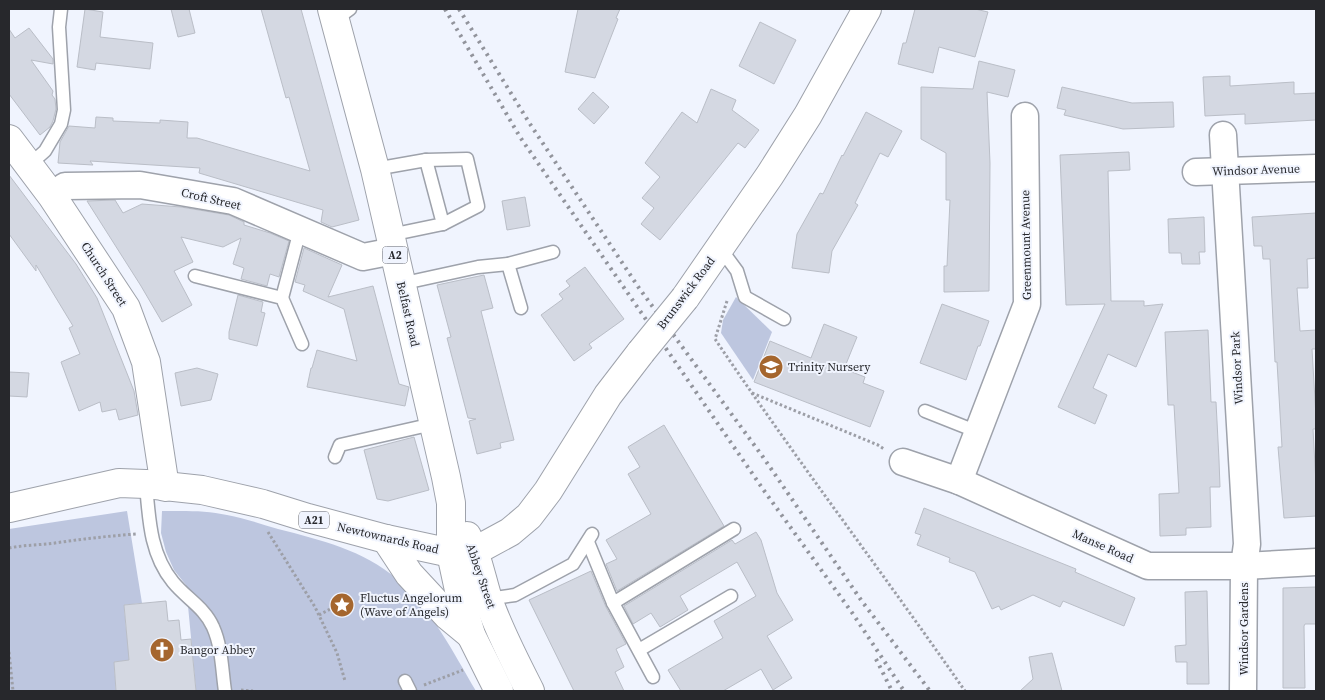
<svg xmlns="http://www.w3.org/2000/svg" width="1325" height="700" font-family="'Source Serif 4',serif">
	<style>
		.green { fill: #bdc6df }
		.building { fill: #d4d8e2; stroke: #babec7 }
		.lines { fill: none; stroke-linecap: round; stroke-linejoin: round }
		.service-casing { stroke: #9ea2ab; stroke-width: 15 }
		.minor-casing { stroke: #9ea2ab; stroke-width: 29 }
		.secondary-casing { stroke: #9ea2ab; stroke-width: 30 }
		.primary-casing { stroke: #9ea2ab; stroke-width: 30 }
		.path { stroke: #9d9fa7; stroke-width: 3; stroke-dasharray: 2.5 2.5; stroke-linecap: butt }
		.service { stroke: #fff; stroke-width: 12 }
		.minor { stroke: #fff; stroke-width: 26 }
		.secondary { stroke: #fff; stroke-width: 28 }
		.primary { stroke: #fff; stroke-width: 28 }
		.rail { stroke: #92949c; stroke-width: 4; stroke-dasharray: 2.5 5; stroke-linecap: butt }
		.secondary-bridge-casing { stroke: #9ea2ab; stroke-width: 30; stroke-linecap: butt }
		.secondary-bridge { stroke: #fff; stroke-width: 28 }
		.labels { text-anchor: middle; stroke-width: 4; stroke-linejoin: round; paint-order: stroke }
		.shield { fill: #f0f4fe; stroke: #63656b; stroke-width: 1 }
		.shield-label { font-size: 11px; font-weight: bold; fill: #27282c }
		.street-label { font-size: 12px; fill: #27282c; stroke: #f0f4fe }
		.poi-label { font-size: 12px; fill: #27282c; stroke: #f0f4fe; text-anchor: start }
	</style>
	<rect width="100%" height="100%" fill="#f0f4fe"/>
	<g class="green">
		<path d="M 736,297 L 772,332 L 753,380 L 721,333 L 723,320 Z"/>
		<path d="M 127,511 L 142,603 L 124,605 L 126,629 L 133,660 L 114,662 L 116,691 L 9,691 L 9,529 Z"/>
		<path d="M 162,511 C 183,511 206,510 227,515 C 244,518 261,524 278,529 C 321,540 363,550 397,579 C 432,610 453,652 476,691 L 191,691 L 196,690 L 186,585 L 174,570 L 166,552 L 161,533 Z"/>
	</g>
	<g class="building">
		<path d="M 85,9 L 103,12 L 100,37 L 153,43 L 150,69 L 96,63 L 95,70 L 77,67 Z"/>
		<path d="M 171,9 L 189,9 L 195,33 L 178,37 Z"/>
		<path d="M 261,9 L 301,9 L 359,220 L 332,227 L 321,222 L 323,210 L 199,173 L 200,168 L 90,161 L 93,165 L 58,163 L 60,142 L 69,126 L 95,128 L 96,117 L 113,118 L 113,121 L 160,123 L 160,120 L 188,122 L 187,138 L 197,138 L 310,171 L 289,97 L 286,98 Z"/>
		<path d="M 578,9 L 620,9 L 616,18 L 618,19 L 595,78 L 565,72 Z"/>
		<path d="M 915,9 L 975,9 L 988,12 L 975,57 L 939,47 L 933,73 L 898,64 L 903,43 L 906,43 Z"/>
		<path d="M 760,22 L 796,40 L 774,84 L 739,66 Z"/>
		<path d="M 29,28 L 53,59 L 53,64 L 31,60 L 53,91 L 52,95 L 55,99 L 56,109 L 53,121 L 50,127 L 40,135 L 9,94 L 9,29 L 15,38 Z"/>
		<path d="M 979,61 L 1015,70 L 1008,97 L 987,92 L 990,163 L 989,291 L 944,292 L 944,266 L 947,266 L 950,200 L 946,200 L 946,153 L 921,139 L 921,87 L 973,89 Z"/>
		<path d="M 1230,76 L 1230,86 L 1294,82 L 1294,94 L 1316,93 L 1316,120 L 1245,124 L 1245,114 L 1205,116 L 1203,77 Z"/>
		<path d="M 1062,87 L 1132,103 L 1173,102 L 1174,127 L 1123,129 L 1064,115 L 1066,110 L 1057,108 Z"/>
		<path d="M 711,89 L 736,100 L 732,110 L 759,130 L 745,148 L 738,143 L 660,240 L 641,224 L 654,208 L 642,198 L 660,177 L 645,163 L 682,112 L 697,123 Z"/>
		<path d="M 593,92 L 609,107 L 594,124 L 578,109 Z"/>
		<path d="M 866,112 L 902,131 L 888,157 L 880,153 L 855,203 L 858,205 L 832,251 L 829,273 L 792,268 L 797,234 L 820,193 L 823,194 L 842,155 L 843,156 Z"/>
		<path d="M 1129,152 L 1130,170 L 1108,171 L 1111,301 L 1144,301 L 1144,306 L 1163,304 L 1136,367 L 1108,354 L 1093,388 L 1107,395 L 1095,424 L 1058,407 L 1105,304 L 1066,305 L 1060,155 Z"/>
		<path d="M 9,175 L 76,264 L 97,298 L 134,391 L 138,415 L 119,420 L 116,409 L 102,412 L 100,402 L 79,411 L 61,362 L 80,354 L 69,328 L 73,326 L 36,265 L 36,271 L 9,234 Z"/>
		<path d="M 525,197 L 530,226 L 507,230 L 502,201 Z"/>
		<path d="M 115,200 L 123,213 L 142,204 L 181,207 L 229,215 L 244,222 L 244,225 L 270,233 L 289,241 L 279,277 L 270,274 L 267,286 L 241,279 L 244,268 L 233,264 L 241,238 L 223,247 L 181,237 L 193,262 L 174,271 L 192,305 L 162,322 L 141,286 L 87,201 Z"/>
		<path d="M 1316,213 L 1316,258 L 1307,259 L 1308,288 L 1297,288 L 1300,331 L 1316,330 L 1316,349 L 1312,349 L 1316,417 L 1316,429 L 1313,429 L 1316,484 L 1316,516 L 1284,518 L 1278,447 L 1282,447 L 1277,362 L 1275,362 L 1274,342 L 1270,259 L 1263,259 L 1262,246 L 1254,246 L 1252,217 Z"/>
		<path d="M 1204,217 L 1205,252 L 1199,252 L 1200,264 L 1182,264 L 1181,253 L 1169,253 L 1168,219 Z"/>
		<path d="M 304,248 L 342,265 L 328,297 L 373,286 L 399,384 L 409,387 L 405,406 L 307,387 L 311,368 L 312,368 L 317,350 L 357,361 L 344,309 L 303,291 L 305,285 L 295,282 Z"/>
		<path d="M 585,267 L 624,319 L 589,344 L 592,348 L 574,361 L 541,315 L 563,299 L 559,294 L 570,286 L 566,281 Z"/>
		<path d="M 484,275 L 493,308 L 481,311 L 514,440 L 500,443 L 501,448 L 477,454 L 469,421 L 476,419 L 468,418 L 447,338 L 451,337 L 437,285 Z"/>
		<path d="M 238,295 L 263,302 L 261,312 L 265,313 L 257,346 L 229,339 L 229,332 Z"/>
		<path d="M 942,304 L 989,321 L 980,346 L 978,346 L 966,380 L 920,363 Z"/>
		<path d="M 824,324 L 857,337 L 844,369 L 865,377 L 863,383 L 884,391 L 870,427 L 754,382 L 770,341 L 811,358 Z"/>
		<path d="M 1208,330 L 1211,402 L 1216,402 L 1219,460 L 1220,487 L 1210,487 L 1211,527 L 1186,528 L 1186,535 L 1160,536 L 1159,494 L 1179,493 L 1174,405 L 1168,405 L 1165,332 Z"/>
		<path d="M 197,368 L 218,374 L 211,400 L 181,406 L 175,373 Z"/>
		<path d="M 9,372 L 29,373 L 27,397 L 9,396 Z"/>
		<path d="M 664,425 L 724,526 L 617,591 L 606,564 L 617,559 L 606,540 L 651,514 L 628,474 L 640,467 L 628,447 Z"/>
		<path d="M 414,437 L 429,490 L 388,501 L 377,499 L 364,450 Z"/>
		<path d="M 924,508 L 1076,569 L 1075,572 L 1135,598 L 1124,626 L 1063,601 L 1060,607 L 1033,595 L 1001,610 L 999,606 L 992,609 L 975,572 L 949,562 L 950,558 L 917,545 L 921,535 L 915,533 Z"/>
		<path d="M 756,532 L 761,540 L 777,593 L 793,620 L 767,636 L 792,678 L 773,690 L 761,669 L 723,691 L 681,691 L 668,670 L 723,638 L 714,621 L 756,596 L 737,562 L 680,596 L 688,610 L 660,627 L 651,613 L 633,624 L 624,606 L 732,540 L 735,544 Z"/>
		<path d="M 591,571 L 606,607 L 626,644 L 616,649 L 624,667 L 615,672 L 624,691 L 574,691 L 529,600 Z"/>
		<path d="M 1316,587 L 1316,624 L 1305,624 L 1304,626 L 1305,688 L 1283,688 L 1283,588 Z"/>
		<path d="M 1207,591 L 1209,684 L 1187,684 L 1187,662 L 1176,662 L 1175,646 L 1186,645 L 1185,592 Z"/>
		<path d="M 166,601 L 168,621 L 179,620 L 181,640 L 191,639 L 196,691 L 116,691 L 114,662 L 129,660 L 124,605 Z"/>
		<path d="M 1052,653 L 1062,691 L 1020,691 L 1033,679 L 1029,657 Z"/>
	</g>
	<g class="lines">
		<defs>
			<g id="service">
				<path d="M 335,20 L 350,9"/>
				<path d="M 426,160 L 467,159 L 478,206 L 443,224"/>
				<path d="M 28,166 L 45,151 L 61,124 L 64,110 L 59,27 L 61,9"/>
				<path d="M 375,169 L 426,160 L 443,224 L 390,235"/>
				<path d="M 720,248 L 737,271 L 745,297 L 784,319"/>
				<path d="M 508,264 L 521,308"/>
				<path d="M 195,276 L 282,298 L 302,344"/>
				<path d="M 400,284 L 478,267 L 508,264 L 553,252"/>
				<path d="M 282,298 L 300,230"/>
				<path d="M 925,411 L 978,432"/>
				<path d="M 335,457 L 340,445 L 433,424"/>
				<path d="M 146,484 C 149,519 150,554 173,582 C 186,598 205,608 213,627 C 222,647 222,671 225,691"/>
				<path d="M 588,542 L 613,603 L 653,677"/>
				<path d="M 488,599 L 515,595 L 573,564 L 592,534"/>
				<path d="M 613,603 L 734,529"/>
				<path d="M 639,650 L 731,596"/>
				<path d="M 405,681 L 410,691"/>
			</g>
			<g id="minor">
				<path d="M 1223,135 L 1247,544 L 1244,566 L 1243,691"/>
				<path d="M 1196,172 L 1316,168"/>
				<path d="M 52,196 L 65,186 L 140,185 L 233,201 L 363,257 L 394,251"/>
				<path d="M 903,462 L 959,481 L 1148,566 L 1244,566 L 1316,562"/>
				<path d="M 959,481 L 1027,304 L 1025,116"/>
			</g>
			<g id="secondary">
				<path d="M 9,139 L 52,196 L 126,308 L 146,362 L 165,487"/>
				<path d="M 685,298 L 770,175 L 808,115 L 867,9"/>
				<path d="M 475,551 L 510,532 L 529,516 L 548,491 L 608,395 L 641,352"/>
			</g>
			<g id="primary">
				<path d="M 332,9 L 375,169 L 446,477 L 451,503 L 451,553 L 462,604 L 471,635 L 499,691"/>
				<path d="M 9,508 L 119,483 L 146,484 L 202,490 L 263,504 L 308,518 L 386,539 L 451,553 L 475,551"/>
				<path d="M 467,536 C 478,556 481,577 488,599 C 499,631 515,661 530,691"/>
				<path d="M 386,539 L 409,574 L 448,616 L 471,635"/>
			</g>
		</defs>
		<use href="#service" class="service-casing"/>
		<use href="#minor" class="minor-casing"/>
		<use href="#secondary" class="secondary-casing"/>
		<use href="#primary" class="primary-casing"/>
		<g class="path">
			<path d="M 727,301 L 715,339 C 795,458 883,573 965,691"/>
			<path d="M 752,393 L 878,445 L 884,449"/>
			<path d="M 268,532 L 315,607 L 337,653 L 345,681"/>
			<path d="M 9,548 C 24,545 40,545 55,543 C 82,539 108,536 136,534"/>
			<path d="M 319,615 L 336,606"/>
			<path d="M 9,652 L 13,691"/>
			<path d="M 424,685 L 463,670"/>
			<path d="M 241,690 L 253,691"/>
		</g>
		<use href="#service" class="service"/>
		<use href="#minor" class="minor"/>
		<use href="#secondary" class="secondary"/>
		<use href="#primary" class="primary"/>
		<g class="rail">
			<path d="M 445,9 L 520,137 L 765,492 L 853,614 L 904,691"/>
			<path d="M 459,9 L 530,124 L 639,288 L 763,457 L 861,600 L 930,691"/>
			<path d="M 876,659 L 892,691"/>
		</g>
		<defs>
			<path id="secondary-bridge" d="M 641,352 L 685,298"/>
		</defs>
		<use href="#secondary-bridge" class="secondary-bridge-casing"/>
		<use href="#secondary-bridge" class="secondary-bridge"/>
	</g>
	<defs>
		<symbol id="school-disc" viewBox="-11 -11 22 22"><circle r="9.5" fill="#a5662e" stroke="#f0f4fe"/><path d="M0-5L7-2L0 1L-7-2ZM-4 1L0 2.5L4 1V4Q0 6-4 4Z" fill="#fff"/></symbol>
		<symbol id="sight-disc" viewBox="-11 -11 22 22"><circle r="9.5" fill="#a5662e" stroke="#f0f4fe"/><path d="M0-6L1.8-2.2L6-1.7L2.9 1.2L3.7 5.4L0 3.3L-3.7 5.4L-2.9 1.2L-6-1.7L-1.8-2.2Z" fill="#fff"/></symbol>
		<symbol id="church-disc" viewBox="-11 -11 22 22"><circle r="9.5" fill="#a5662e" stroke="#f0f4fe"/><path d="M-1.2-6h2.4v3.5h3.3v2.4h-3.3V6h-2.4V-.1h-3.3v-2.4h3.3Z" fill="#fff"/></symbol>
	</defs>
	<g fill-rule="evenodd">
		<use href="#school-disc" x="757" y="353" width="28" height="28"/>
		<use href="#sight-disc" x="328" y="591" width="28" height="28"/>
		<use href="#church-disc" x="148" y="636" width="28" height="28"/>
	</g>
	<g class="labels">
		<g class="shield">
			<rect x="382.5" y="246.5" width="25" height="17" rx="4"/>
			<rect x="299" y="511.5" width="30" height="17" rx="4"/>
		</g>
		<g class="shield-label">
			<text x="395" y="259">A2</text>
			<text x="314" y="524">A21</text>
		</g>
		<g class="street-label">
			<text transform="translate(1256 170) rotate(-2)" y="4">Windsor Avenue</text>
			<text transform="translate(211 199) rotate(13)" y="4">Croft Street</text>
			<text transform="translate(1026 245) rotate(-91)" y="4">Greenmount Avenue</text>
			<text transform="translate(104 274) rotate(57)" y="4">Church Street</text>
			<text transform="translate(686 293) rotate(-53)" y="4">Brunswick Road</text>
			<text transform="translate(408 314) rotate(77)" y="4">Belfast Road</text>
			<text transform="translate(1237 368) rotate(-93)" y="4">Windsor Park</text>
			<text transform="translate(388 538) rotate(13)" y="4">Newtownards Road</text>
			<text transform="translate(1103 546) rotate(24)" y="4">Manse Road</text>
			<text transform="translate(481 576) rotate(71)" y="4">Abbey Street</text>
			<text transform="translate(1244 629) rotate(-90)" y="4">Windsor Gardens</text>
		</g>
		<g class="poi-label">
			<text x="788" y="371">Trinity Nursery</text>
			<text x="360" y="602">Fluctus Angelorum<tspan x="360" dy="14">(Wave of Angels)</tspan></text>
			<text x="180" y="654">Bangor Abbey</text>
		</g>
	</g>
	<rect width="1325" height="700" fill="none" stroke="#27282c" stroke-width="20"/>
</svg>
